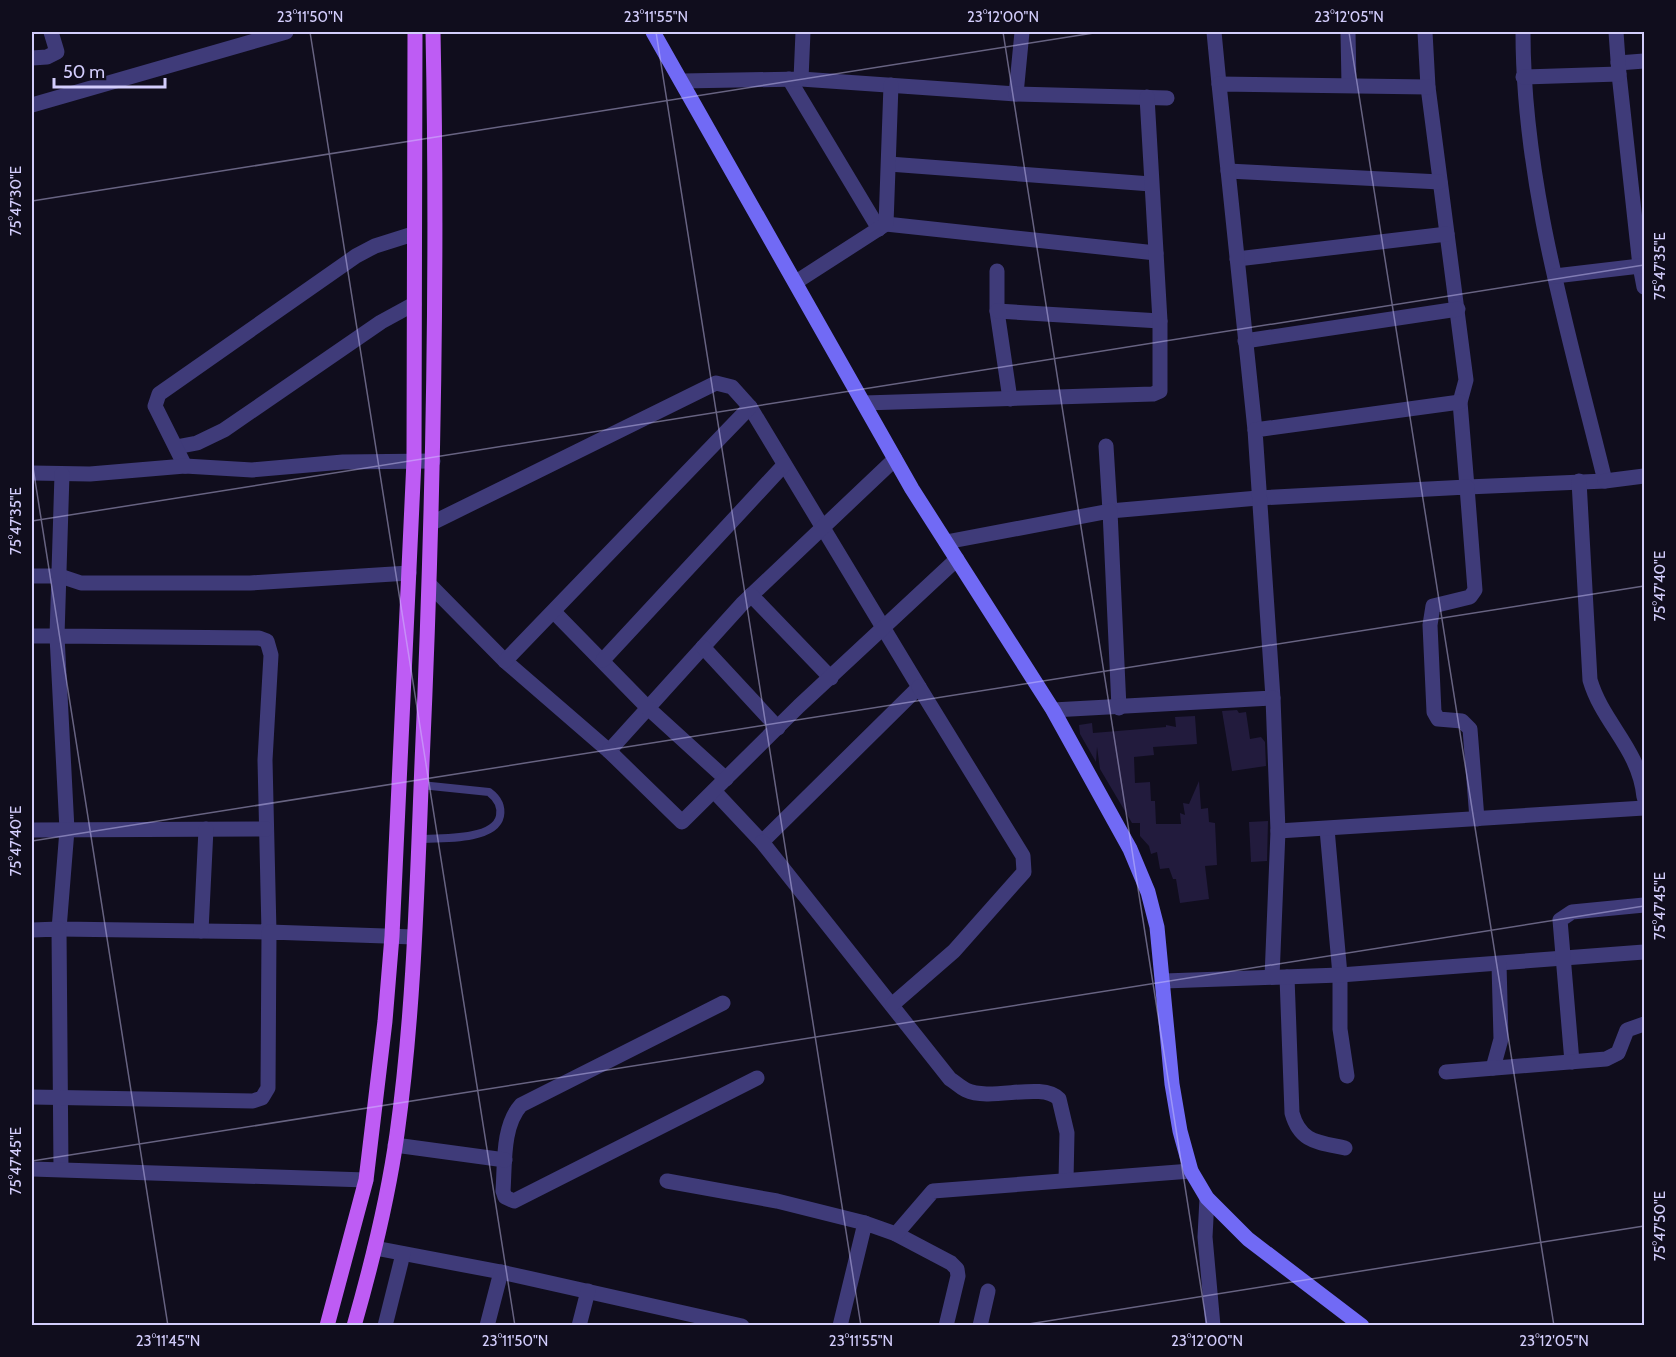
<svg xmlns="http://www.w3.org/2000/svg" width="1676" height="1357" font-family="Cabin,sans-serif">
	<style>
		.building { fill: #221b3d }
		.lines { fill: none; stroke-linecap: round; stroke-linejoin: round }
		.service { stroke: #3f3b79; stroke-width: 8 }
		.minor { stroke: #3f3b79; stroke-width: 15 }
		.secondary { stroke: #716af5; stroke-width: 15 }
		.primary { stroke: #be5cf4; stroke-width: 15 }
		.ticks { fill: none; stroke: #d3cdfc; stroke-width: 1.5; stroke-opacity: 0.45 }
		.neatline { fill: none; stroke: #d3cdfc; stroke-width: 2 }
		.ticks-label { font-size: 15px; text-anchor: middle; fill: #d3cdfc }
	</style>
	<rect width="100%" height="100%" fill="#100d1d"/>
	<g class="building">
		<path d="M 1237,710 L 1239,713 L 1246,712 L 1250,739 L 1261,737 L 1265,742 L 1266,766 L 1232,771 L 1222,711 Z"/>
		<path d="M 1195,716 L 1197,744 L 1153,747 L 1154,755 L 1134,757 L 1135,783 L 1150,782 L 1151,801 L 1155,801 L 1156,824 L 1181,824 L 1180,813 L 1185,815 L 1183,803 L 1189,804 L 1199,781 L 1201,809 L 1208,808 L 1209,822 L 1215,823 L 1217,865 L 1205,866 L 1209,899 L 1180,903 L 1176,879 L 1173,879 L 1169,868 L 1160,869 L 1157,852 L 1151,854 L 1149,846 L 1140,836 L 1140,823 L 1132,823 L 1100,769 L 1097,747 L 1096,762 L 1080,734 L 1079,725 L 1092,723 L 1093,733 L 1166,727 L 1166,725 L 1176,727 L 1175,717 Z"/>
		<path d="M 1268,821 L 1267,861 L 1251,862 L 1249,822 Z"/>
	</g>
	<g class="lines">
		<path class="service" d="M 419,839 C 439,838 495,841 500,816 C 502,805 497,798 489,792 L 421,785"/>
		<g class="minor">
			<path d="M 1214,32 L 1219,84"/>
			<path d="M 1348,32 L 1349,85"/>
			<path d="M 1425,32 L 1428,87 L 1466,380 L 1460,402 L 1467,487 L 1605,481 C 1569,334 1523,184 1523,32"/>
			<path d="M 32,58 L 47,57 L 57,52 L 51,32"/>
			<path d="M 1618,63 L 1644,61"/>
			<path d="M 1619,74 L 1640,266 L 1644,287"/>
			<path d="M 1523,77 L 1619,74 L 1616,32"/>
			<path d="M 789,79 L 879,229"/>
			<path d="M 801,79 L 1016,94 L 1022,32"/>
			<path d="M 682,81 L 801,79 L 803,32"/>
			<path d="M 1016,94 L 1167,98"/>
			<path d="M 32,105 L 286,32"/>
			<path d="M 889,164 L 1151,184"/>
			<path d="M 1228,171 L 1440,182"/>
			<path d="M 886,224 L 1156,253"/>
			<path d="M 1237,259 L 1447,234"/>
			<path d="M 997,271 L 997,311 L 1010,399"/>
			<path d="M 1555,276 L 1640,266"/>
			<path d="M 796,282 L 886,224 L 891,85"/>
			<path d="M 997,311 L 1160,321"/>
			<path d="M 1245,341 L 1458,309"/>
			<path d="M 864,403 L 1153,394 L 1160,391 L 1160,321 L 1147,97"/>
			<path d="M 1255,430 L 1219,84 L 1428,87"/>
			<path d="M 1106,446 L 1110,511 L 1258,498 L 1467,487 L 1475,590 L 1470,597 L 1433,606 L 1430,625 L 1434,712 L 1438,719 L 1462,721 L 1470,729 L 1477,819"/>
			<path d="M 176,447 L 197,443 L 224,430 L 381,322 L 414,304"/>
			<path d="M 185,466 L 155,406 L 159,394 L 356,256 L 375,246 L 413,234"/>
			<path d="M 32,473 L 90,474 L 185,466 L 252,470 L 343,462 L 433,461"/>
			<path d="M 1579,481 L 1590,680 C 1603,724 1639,748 1644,797"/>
			<path d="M 1605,481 L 1644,476"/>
			<path d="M 432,523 L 716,383 L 732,387 L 750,407 L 919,687 L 762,842 L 714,791"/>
			<path d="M 946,542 L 1110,511 L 1119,708"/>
			<path d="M 32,576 L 60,576 L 81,583 L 250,583 L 409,573"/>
			<path d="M 430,585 L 505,661 L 609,751 L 742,604 L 895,459"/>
			<path d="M 751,595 L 831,678"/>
			<path d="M 555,613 L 648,708 L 726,779"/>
			<path d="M 32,636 L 57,636 L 259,638 L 267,641 L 271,655 L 265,760 L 269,932 L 59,929 L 67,830 L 57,636 L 62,474"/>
			<path d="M 703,647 L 778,728"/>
			<path d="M 603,660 L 784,465"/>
			<path d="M 505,661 L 750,407"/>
			<path d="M 1053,710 L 1273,698 L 1255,430 L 1460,402"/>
			<path d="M 609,751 L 682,822 L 799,706 L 957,559"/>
			<path d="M 1327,829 L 1340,975 L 1340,1029 L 1347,1076"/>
			<path d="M 32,830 L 266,829"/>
			<path d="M 1278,831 L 1644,808"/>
			<path d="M 762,842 L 950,1079 C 955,1082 960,1087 966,1090 C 991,1102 1042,1081 1059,1099 L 1067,1133 L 1066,1180"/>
			<path d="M 32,930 L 59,929 L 61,1169"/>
			<path d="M 201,931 L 206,829"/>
			<path d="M 1272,977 L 1278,831 L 1273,698"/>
			<path d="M 1287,977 L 1292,1113 C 1300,1142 1317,1142 1345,1148"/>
			<path d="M 1164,981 L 1340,975 L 1644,952"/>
			<path d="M 723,1003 L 521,1105 C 502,1126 505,1164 503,1191 L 505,1197 L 514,1201 L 757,1078"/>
			<path d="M 893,1004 L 954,951 L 1024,872 L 1023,856 L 919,687"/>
			<path d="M 1572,1062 L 1560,920 L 1572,912 L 1644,905"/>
			<path d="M 1493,1068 L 1501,1039 L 1499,964"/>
			<path d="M 1446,1072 L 1606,1059 L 1618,1053 L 1627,1030 L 1644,1024"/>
			<path d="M 32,1097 L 253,1101 L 262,1098 L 268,1088 L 269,932 L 414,937"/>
			<path d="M 395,1145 L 505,1160"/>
			<path d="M 32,1169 L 366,1180"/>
			<path d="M 667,1181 L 777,1201 L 865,1223"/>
			<path d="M 1207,1198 L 1205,1237 L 1213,1326"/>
			<path d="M 896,1234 L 951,1263 L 957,1269 L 958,1276 L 946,1326"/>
			<path d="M 375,1248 L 501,1272 L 742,1326"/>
			<path d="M 385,1326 L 403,1254"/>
			<path d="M 487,1326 L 501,1272"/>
			<path d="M 579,1326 L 588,1291"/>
			<path d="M 840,1326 L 865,1223 L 896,1234 L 933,1191 L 1191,1171"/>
			<path d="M 980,1326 L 988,1291"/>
		</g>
		<path class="secondary" d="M 653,32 L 912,489 L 1053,710 L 1130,849 L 1148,892 L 1157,927 L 1172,1084 L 1180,1131 L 1191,1171 L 1207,1198 L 1248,1239 L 1362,1326"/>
		<g class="primary">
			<path d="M 327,1326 L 366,1180 L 385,1021 L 392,936 L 414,460 L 415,32"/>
			<path d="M 354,1326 C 372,1263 388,1199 397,1134 C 414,1012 417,887 422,763 C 433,519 438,275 433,32"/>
		</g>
	</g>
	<path class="ticks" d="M 310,32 L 515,1326M 656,32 L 861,1326M 1003,32 L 1207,1326M 1349,32 L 1554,1326M 32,201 L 1100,32M 32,461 L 168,1326M 32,521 L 1644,265M 32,841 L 1644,586M 32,1161 L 1644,906M 1016,1326 L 1644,1226"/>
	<rect width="1676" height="1357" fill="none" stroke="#100d1d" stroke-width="66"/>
	<path d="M54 78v9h111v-9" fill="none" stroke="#d3cdfc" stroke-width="3"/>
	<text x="63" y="78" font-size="18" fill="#d3cdfc" stroke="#100d1d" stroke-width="4.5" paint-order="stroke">50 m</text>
	<rect x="33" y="33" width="1610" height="1291" class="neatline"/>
	<g class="ticks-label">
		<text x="310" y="22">23°11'50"N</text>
		<text x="656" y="22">23°11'55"N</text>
		<text x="1003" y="22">23°12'00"N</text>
		<text x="1349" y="22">23°12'05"N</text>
		<text transform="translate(16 201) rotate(-90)" y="5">75°47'30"E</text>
		<text transform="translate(1660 266) rotate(-90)" y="5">75°47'35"E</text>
		<text transform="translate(16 521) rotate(-90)" y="5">75°47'35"E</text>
		<text transform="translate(1660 586) rotate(-90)" y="5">75°47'40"E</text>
		<text transform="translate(16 841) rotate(-90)" y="5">75°47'40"E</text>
		<text transform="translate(1660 906) rotate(-90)" y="5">75°47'45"E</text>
		<text transform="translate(16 1161) rotate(-90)" y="5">75°47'45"E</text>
		<text transform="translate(1660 1226) rotate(-90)" y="5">75°47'50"E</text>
		<text x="168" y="1346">23°11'45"N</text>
		<text x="515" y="1346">23°11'50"N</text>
		<text x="861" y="1346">23°11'55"N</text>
		<text x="1207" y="1346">23°12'00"N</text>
		<text x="1554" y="1346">23°12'05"N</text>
	</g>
</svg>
